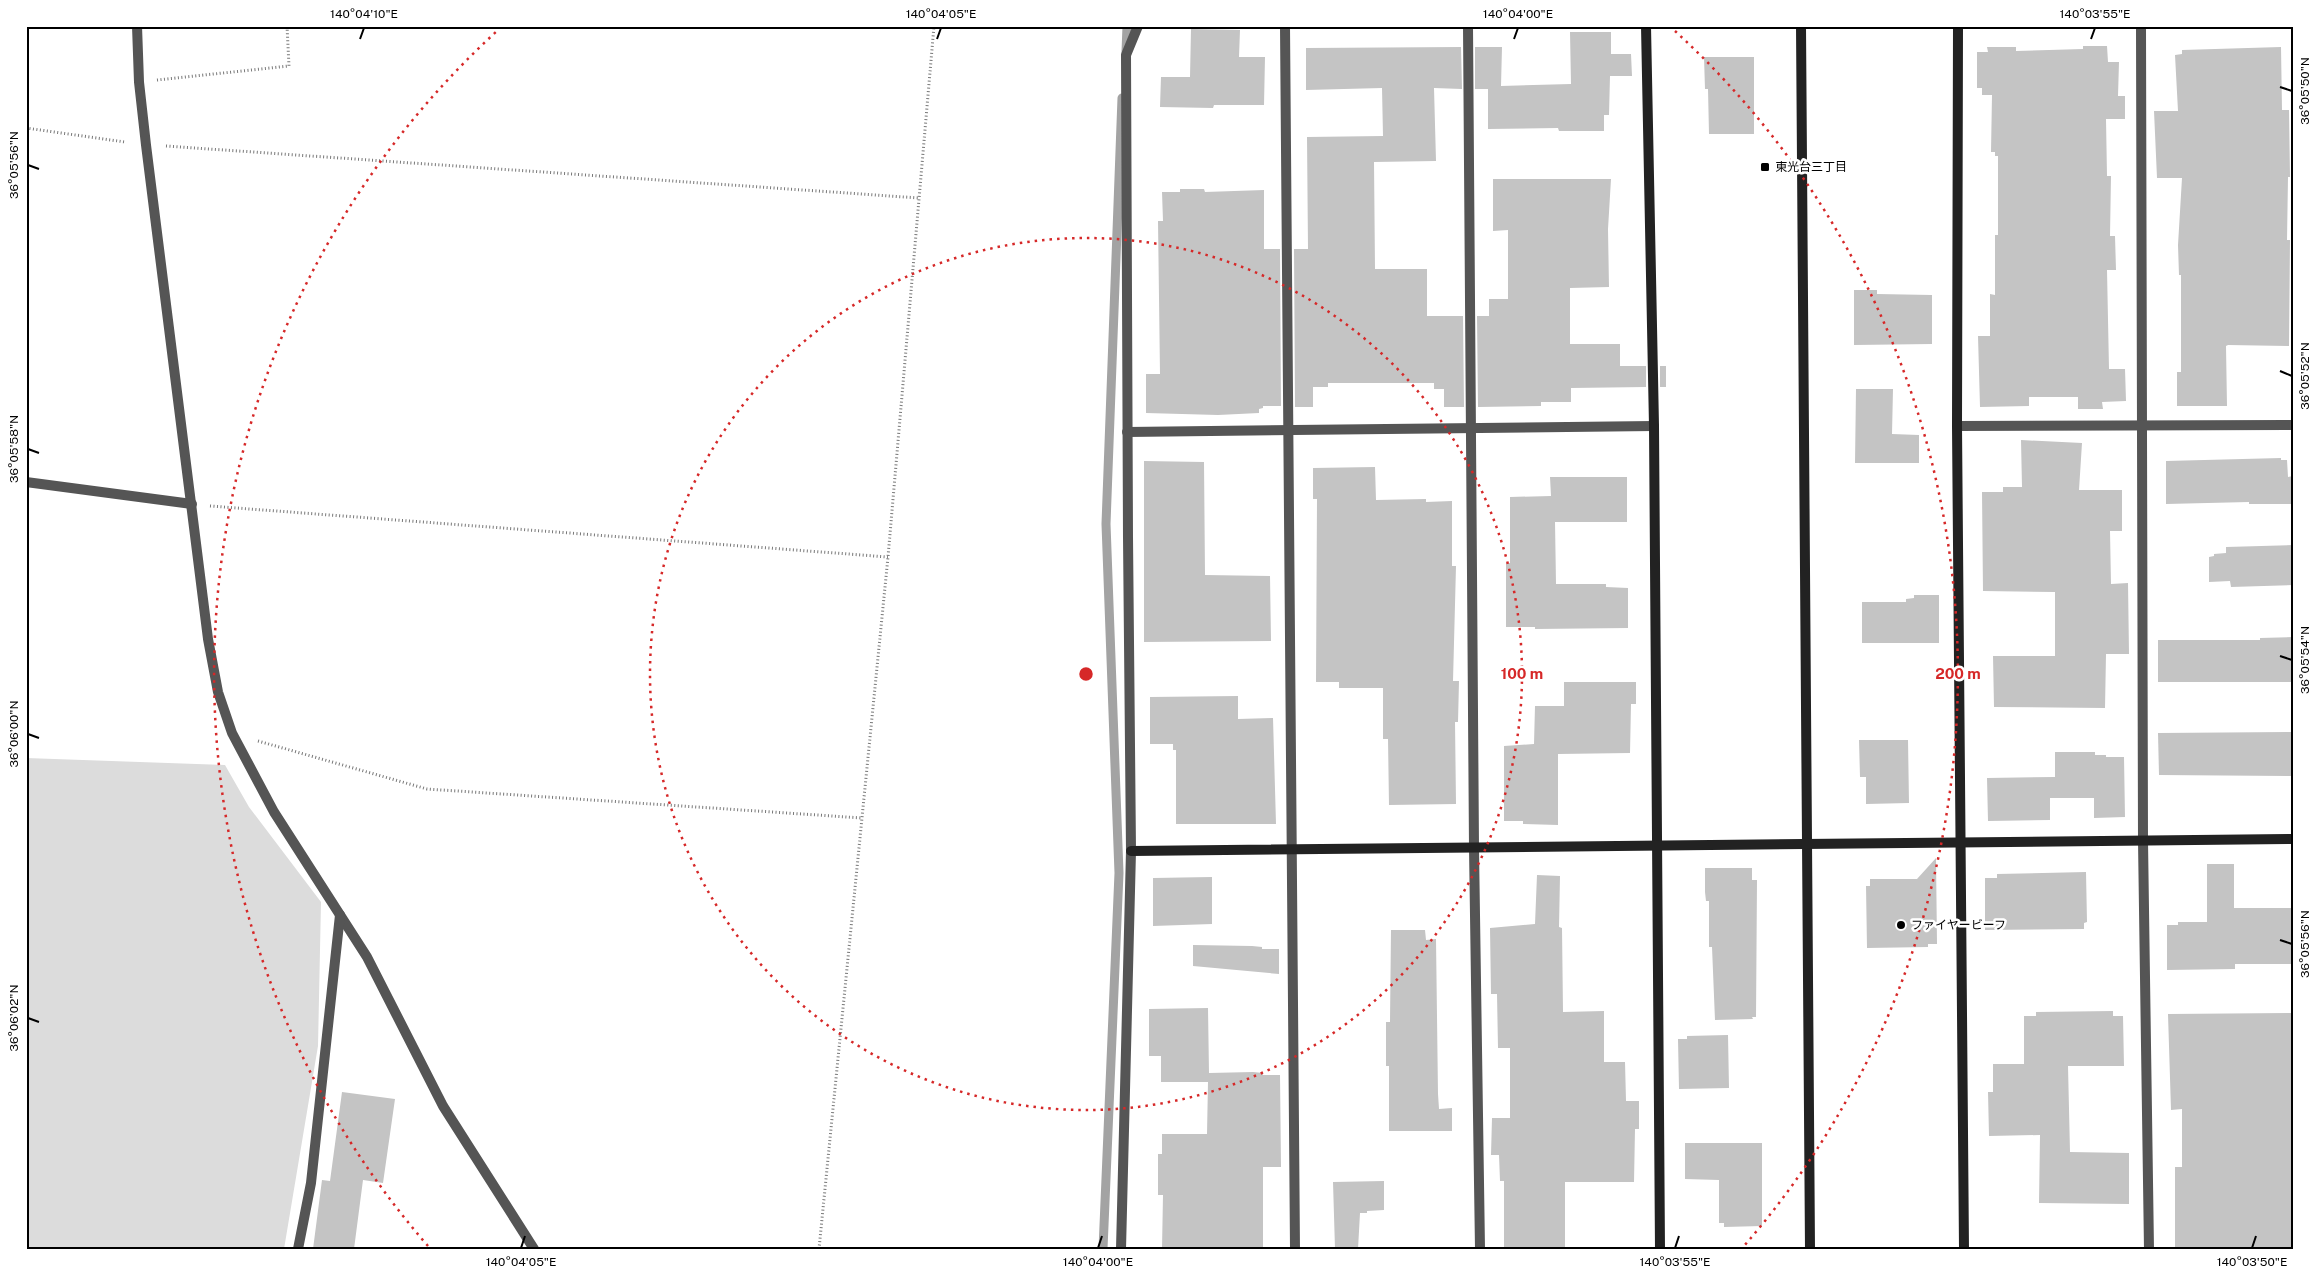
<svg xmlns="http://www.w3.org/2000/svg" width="2319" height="1275" font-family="'Public Sans','Noto Sans JP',sans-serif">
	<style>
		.green { fill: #dcdcdc }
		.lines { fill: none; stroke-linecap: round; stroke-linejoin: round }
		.stream { stroke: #a3a3a3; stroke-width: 9 }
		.building { fill: #c4c4c4 }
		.path { stroke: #777; stroke-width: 3; stroke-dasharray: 1 2.5; stroke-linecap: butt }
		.street { stroke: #555; stroke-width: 10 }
		.secondary { stroke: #222; stroke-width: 10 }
		.ticks { fill: none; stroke: #000; stroke-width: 2 }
		.ring { fill: none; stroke: #d62828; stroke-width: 2.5; stroke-dasharray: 2.5 5 }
		.poi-dot { fill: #000; stroke: #fff; stroke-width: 2 }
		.labels { text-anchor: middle; stroke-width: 5; stroke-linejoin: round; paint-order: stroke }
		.poi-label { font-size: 12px; fill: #000; stroke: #fff; text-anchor: start }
		.centre { fill: #d62828; stroke: #fff; stroke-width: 2.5 }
		.ring-label { font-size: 15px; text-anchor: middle; font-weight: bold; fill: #d62828; stroke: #fff; stroke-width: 5; stroke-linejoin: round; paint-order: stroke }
		.neatline { fill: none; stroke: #000; stroke-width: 2 }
		.ticks-label { font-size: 12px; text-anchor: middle; fill: #000 }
	</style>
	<rect width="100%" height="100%" fill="#fff"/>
	<path class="green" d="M 26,758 L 225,765 L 249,807 L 321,902 L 318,1046 L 284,1249 L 26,1249 Z"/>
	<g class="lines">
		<g class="stream">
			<path d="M 1126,52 L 1127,26"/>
			<path d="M 1103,1249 L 1119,873 L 1106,524 L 1122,98"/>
		</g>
	</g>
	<g class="building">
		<path d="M 1191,29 L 1240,30 L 1239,57 L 1265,57 L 1264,105 L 1214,105 L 1213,108 L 1160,107 L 1161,77 L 1190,77 Z"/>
		<path d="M 1570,32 L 1611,32 L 1611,54 L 1631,54 L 1632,76 L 1610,76 L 1609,115 L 1604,115 L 1604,131 L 1559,131 L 1558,128 L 1488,129 L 1488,89 L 1475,89 L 1475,47 L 1502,47 L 1501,86 L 1571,84 Z"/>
		<path d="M 2083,46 L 2107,46 L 2108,62 L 2119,62 L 2118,96 L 2125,96 L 2125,119 L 2106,119 L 2107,176 L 2111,176 L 2110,236 L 2115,236 L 2116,270 L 2107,270 L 2109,369 L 2125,369 L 2126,401 L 2102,402 L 2103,409 L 2078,409 L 2078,397 L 2029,397 L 2029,406 L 1980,407 L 1978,336 L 1990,336 L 1990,294 L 1995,295 L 1995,235 L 1998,235 L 1998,156 L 1995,156 L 1995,152 L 1991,152 L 1992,95 L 1982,95 L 1982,88 L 1977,88 L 1977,52 L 1988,52 L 1987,47 L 2016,47 L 2016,51 L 2083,49 Z"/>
		<path d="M 1461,47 L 1462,89 L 1434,88 L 1436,161 L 1374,162 L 1375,269 L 1427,269 L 1427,316 L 1463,316 L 1464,407 L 1444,407 L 1444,389 L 1434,389 L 1434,383 L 1328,383 L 1328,387 L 1313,387 L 1313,407 L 1295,407 L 1294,249 L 1308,249 L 1307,137 L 1383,136 L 1382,88 L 1306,90 L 1306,48 Z"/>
		<path d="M 2281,47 L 2282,110 L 2289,110 L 2290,177 L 2288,177 L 2287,240 L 2290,240 L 2289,346 L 2228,345 L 2226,346 L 2227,406 L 2177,406 L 2177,372 L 2181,372 L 2181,275 L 2179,275 L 2178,245 L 2182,178 L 2157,178 L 2154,111 L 2178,111 L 2175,55 L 2182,54 L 2182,50 Z"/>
		<path d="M 1704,57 L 1754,57 L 1754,134 L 1709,134 L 1708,89 L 1705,89 Z"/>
		<path d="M 1493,179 L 1611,179 L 1608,229 L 1609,287 L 1570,288 L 1570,344 L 1620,344 L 1620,366 L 1646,366 L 1646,387 L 1571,388 L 1571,402 L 1541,402 L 1541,406 L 1478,407 L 1477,316 L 1489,316 L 1489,299 L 1508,299 L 1508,230 L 1493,231 Z"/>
		<path d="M 1180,189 L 1204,189 L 1205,192 L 1264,190 L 1264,249 L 1280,249 L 1281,406 L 1263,406 L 1263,408 L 1259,409 L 1259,413 L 1218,415 L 1146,413 L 1146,374 L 1160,374 L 1158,221 L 1163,221 L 1162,192 L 1180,192 Z"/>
		<path d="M 1854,290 L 1877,290 L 1877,294 L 1932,295 L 1932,344 L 1854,345 Z"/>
		<rect x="1660" y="366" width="6" height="21"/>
		<path d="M 1856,389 L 1893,389 L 1892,434 L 1919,435 L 1919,463 L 1855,463 Z"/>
		<path d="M 2021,440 L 2082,443 L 2079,490 L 2122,490 L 2122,531 L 2110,531 L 2111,584 L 2128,583 L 2129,654 L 2106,654 L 2105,708 L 1994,707 L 1993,656 L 2055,656 L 2055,592 L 1983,591 L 1982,492 L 2003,492 L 2003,487 L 2022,487 Z"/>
		<path d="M 2281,458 L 2281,460 L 2287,460 L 2288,477 L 2293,476 L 2293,504 L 2249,504 L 2249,502 L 2166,504 L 2166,461 Z"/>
		<path d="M 1144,461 L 1204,462 L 1205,575 L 1270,576 L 1271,641 L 1144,642 Z"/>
		<path d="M 1375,467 L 1376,500 L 1426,499 L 1426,502 L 1452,501 L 1452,566 L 1456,566 L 1453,681 L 1459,681 L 1458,722 L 1455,722 L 1456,804 L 1389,805 L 1388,739 L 1383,739 L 1383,688 L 1339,688 L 1339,682 L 1316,682 L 1317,499 L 1313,499 L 1313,468 Z"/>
		<path d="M 1550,477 L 1627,477 L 1627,522 L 1555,522 L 1556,584 L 1606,584 L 1606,587 L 1628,588 L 1628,628 L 1535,629 L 1535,627 L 1506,627 L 1506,563 L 1510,563 L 1510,497 L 1551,496 Z"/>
		<path d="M 2293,545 L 2293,585 L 2231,587 L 2230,581 L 2209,582 L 2209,557 L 2214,556 L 2214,554 L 2226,553 L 2226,547 Z"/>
		<path d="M 1914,595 L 1939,595 L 1939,643 L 1862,643 L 1862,602 L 1906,602 L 1906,599 L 1914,598 Z"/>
		<path d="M 2293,637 L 2293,682 L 2158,682 L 2158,640 L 2260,640 L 2260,638 Z"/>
		<path d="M 1564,682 L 1636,682 L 1636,704 L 1631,704 L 1630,753 L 1558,754 L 1558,825 L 1523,824 L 1523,821 L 1504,821 L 1504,746 L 1534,744 L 1535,706 L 1564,706 Z"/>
		<path d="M 1238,696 L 1238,719 L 1273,718 L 1276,824 L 1176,824 L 1176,750 L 1173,750 L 1173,744 L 1150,744 L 1150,697 Z"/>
		<path d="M 2293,732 L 2293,776 L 2159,775 L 2158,733 Z"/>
		<path d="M 1859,740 L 1908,740 L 1909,803 L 1866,804 L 1866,777 L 1860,777 Z"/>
		<path d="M 2055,752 L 2095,752 L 2095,755 L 2106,755 L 2106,757 L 2124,757 L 2125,817 L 2094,818 L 2094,798 L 2050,798 L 2050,820 L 1988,821 L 1987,778 L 2055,777 Z"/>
		<path d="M 1936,858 L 1937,944 L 1928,944 L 1928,947 L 1867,948 L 1866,886 L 1870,886 L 1870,879 L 1917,879 Z"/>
		<path d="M 2207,864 L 2234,864 L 2234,908 L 2291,908 L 2292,964 L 2235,964 L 2235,969 L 2167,970 L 2167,925 L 2178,925 L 2178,922 L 2207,922 Z"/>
		<path d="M 1705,868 L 1752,868 L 1752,880 L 1757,880 L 1756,1017 L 1752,1017 L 1753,1019 L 1715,1020 L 1712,947 L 1709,947 L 1709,901 L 1706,901 L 1705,892 Z"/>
		<path d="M 2086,872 L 2087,922 L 2084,923 L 2084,929 L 1985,930 L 1985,878 L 1997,878 L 1997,874 Z"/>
		<path d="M 1537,875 L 1560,876 L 1559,927 L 1562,928 L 1563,1012 L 1604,1011 L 1604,1062 L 1625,1062 L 1626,1101 L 1639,1101 L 1639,1129 L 1635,1129 L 1634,1182 L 1565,1182 L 1565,1249 L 1504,1249 L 1504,1181 L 1500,1181 L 1499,1155 L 1491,1155 L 1492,1118 L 1510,1118 L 1510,1048 L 1498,1048 L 1497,994 L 1491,994 L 1490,928 L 1535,924 Z"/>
		<path d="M 1212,877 L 1212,924 L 1153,926 L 1153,878 Z"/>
		<path d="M 1391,930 L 1425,930 L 1426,940 L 1436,939 L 1438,1094 L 1439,1109 L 1452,1108 L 1452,1131 L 1389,1131 L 1389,1066 L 1386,1066 L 1386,1022 L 1390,1022 Z"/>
		<path d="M 1193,945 L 1252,946 L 1262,947 L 1262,949 L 1279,949 L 1279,974 L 1193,966 Z"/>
		<path d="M 1208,1008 L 1209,1073 L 1253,1072 L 1263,1073 L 1263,1075 L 1280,1075 L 1281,1167 L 1263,1167 L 1263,1249 L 1162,1249 L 1163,1195 L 1158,1195 L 1158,1154 L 1162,1154 L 1162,1134 L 1207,1134 L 1208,1082 L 1161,1082 L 1161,1056 L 1149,1056 L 1149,1009 Z"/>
		<path d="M 2113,1011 L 2113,1016 L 2123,1016 L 2124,1066 L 2068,1066 L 2070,1152 L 2129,1153 L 2129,1204 L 2039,1203 L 2040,1135 L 1989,1136 L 1988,1092 L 1993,1092 L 1993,1064 L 2024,1064 L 2024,1016 L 2036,1016 L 2036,1012 Z"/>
		<path d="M 2293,1013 L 2293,1249 L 2175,1249 L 2175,1167 L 2182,1167 L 2182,1109 L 2171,1110 L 2168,1014 Z"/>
		<path d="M 1728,1035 L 1729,1088 L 1679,1089 L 1678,1039 L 1687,1039 L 1687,1036 Z"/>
		<path d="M 342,1092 L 395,1099 L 383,1183 L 363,1180 L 354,1249 L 313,1249 L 322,1180 L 330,1181 Z"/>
		<path d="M 1685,1143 L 1762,1143 L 1762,1226 L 1724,1227 L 1724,1223 L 1719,1223 L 1719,1180 L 1685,1179 Z"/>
		<path d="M 1384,1181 L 1384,1210 L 1367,1211 L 1367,1213 L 1360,1213 L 1358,1249 L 1335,1249 L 1333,1182 Z"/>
	</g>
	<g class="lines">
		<g class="path">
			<path d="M 157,80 L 289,66 L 287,26"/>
			<path d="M 26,128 L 125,142"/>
			<path d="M 166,146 L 919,198"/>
			<path d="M 210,506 L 888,557"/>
			<path d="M 258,741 L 427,789 L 862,818"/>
			<path d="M 819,1249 L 888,557 L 934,26"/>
		</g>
		<g class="street">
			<path d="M 137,26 L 139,82 L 146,145 L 208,639 L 218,692 L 232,733 L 274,812 L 367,957 L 443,1106 L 534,1249"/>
			<path d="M 1285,26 L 1295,1249"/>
			<path d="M 1468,26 L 1474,848 L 1480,1249"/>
			<path d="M 2141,26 L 2143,841 L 2149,1249"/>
			<path d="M 1957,426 L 2293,425"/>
			<path d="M 1127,432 L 1654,426"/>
			<path d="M 26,482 L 192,504"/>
			<path d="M 298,1249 L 311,1183 L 340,915"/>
			<path d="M 1121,1249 L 1131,851 L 1128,537 L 1126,55 L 1138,26"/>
		</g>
		<g class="secondary">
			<path d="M 1646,26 L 1654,426 L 1660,1249"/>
			<path d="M 1801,26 L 1810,1249"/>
			<path d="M 1958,26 L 1957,426 L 1964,1249"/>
			<path d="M 1131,851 L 2293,839"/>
		</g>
	</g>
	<path class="ticks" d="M 360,39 L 364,28M 937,39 L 941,28M 1514,39 L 1518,28M 2091,39 L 2095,28M 2280,87 L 2292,91M 28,165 L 39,169M 2280,371 L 2292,376M 28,449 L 39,453M 2280,656 L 2292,660M 28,734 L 39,738M 2280,940 L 2292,944M 28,1018 L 39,1022M 521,1248 L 525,1236M 1098,1248 L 1102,1236M 1675,1248 L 1679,1236M 2252,1248 L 2256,1236"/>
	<g class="ring">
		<circle cx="1086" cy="674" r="436"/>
		<path d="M428 1246A872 872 0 0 1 497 31M1675 31A872 872 0 0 1 1744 1246"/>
	</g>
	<g class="poi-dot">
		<rect x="1760" y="162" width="10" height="10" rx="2.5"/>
		<circle cx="1901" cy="925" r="5"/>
	</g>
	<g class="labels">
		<g class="poi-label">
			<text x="1775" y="171">東光台三丁目</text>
			<text x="1911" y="929">ファイヤービーフ</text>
		</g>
	</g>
	<circle cx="1086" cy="674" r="8" class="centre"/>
	<g class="ring-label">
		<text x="1522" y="679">100 m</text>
		<text x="1958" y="679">200 m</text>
	</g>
	<rect width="2319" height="1275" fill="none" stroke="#ffffff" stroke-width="55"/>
	<rect x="28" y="28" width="2264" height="1220" class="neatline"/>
	<g class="ticks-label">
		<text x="364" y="18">140°04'10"E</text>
		<text x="941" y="18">140°04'05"E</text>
		<text x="1518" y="18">140°04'00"E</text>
		<text x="2095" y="18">140°03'55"E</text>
		<text transform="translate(2305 91) rotate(-90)" y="4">36°05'50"N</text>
		<text transform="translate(14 165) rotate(-90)" y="4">36°05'56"N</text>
		<text transform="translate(2305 376) rotate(-90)" y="4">36°05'52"N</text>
		<text transform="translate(14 449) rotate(-90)" y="4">36°05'58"N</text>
		<text transform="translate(2305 660) rotate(-90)" y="4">36°05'54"N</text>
		<text transform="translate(14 734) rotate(-90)" y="4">36°06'00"N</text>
		<text transform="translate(2305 944) rotate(-90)" y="4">36°05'56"N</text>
		<text transform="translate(14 1018) rotate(-90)" y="4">36°06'02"N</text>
		<text x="521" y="1266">140°04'05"E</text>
		<text x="1098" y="1266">140°04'00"E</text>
		<text x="1675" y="1266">140°03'55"E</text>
		<text x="2252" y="1266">140°03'50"E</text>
	</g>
</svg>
